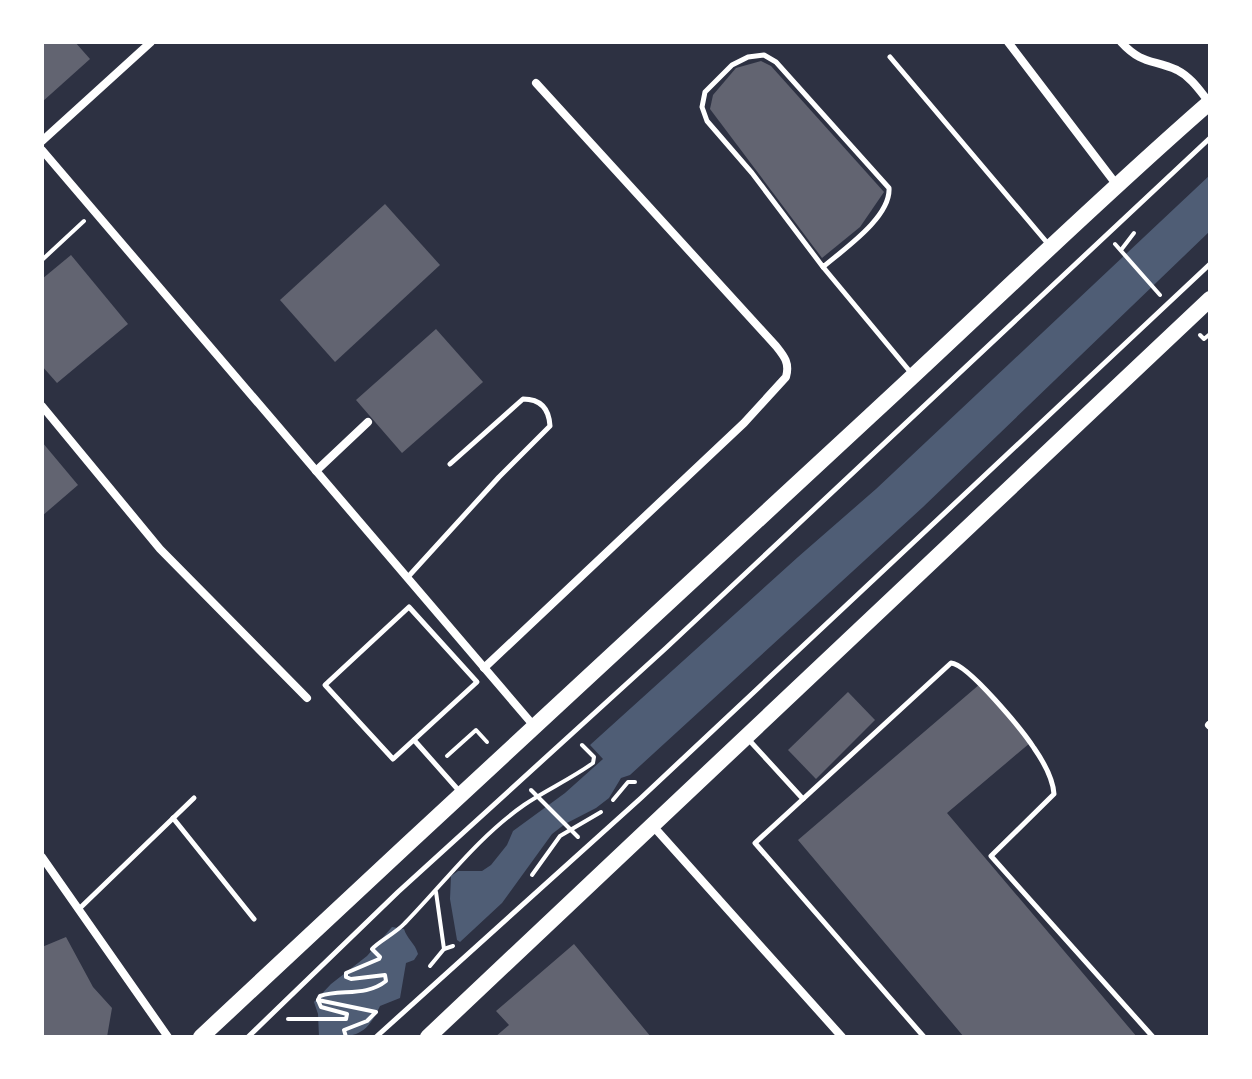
<svg xmlns="http://www.w3.org/2000/svg" width="1252" height="1079" font-family="Overpass,sans-serif">
	<style>
		.water { fill: #4f5d75 }
		.building { fill: #626471 }
		.lines { fill: none; stroke-linecap: round; stroke-linejoin: round }
		.path { stroke: #fff; stroke-width: 4 }
		.service { stroke: #fff; stroke-width: 5 }
		.minor { stroke: #fff; stroke-width: 8 }
		.primary { stroke: #fff; stroke-width: 16 }
	</style>
	<rect width="100%" height="100%" fill="#2d3142"/>
	<g class="water">
		<path d="M 1210,175 L 1210,231 L 923,507 L 630,775 L 621,778 L 609,798 L 596,808 L 565,824 L 552,834 L 502,903 L 460,942 L 457,940 L 450,899 L 451,876 L 458,871 L 482,871 L 491,865 L 507,845 L 513,831 L 565,793 L 603,759 L 590,745 L 798,557 L 876,489 Z"/>
		<path d="M 392,927 L 404,929 C 407,939 415,943 418,954 L 414,960 L 406,963 L 400,998 L 380,1006 C 365,1039 352,1037 319,1037 L 318,1014 L 314,1002 L 331,984 L 367,956 Z"/>
	</g>
	<g class="building">
		<path d="M 42,42 L 75,42 L 90,59 L 42,102 Z"/>
		<path d="M 761,61 L 771,66 L 884,192 L 860,227 L 822,258 L 710,109 L 713,95 L 736,68 Z"/>
		<path d="M 385,204 L 440,265 L 335,362 L 280,300 Z"/>
		<path d="M 71,255 L 128,324 L 57,383 L 42,366 L 42,279 Z"/>
		<path d="M 436,329 L 483,382 L 402,453 L 356,400 Z"/>
		<path d="M 42,442 L 78,485 L 42,516 Z"/>
		<path d="M 980,684 L 1030,743 L 947,813 L 1137,1037 L 964,1037 L 798,840 Z"/>
		<path d="M 848,692 L 875,720 L 816,779 L 788,750 Z"/>
		<path d="M 66,937 L 93,987 L 112,1008 L 107,1037 L 42,1037 L 42,947 Z"/>
		<path d="M 574,944 L 651,1037 L 495,1037 L 509,1025 L 496,1011 Z"/>
	</g>
	<g class="lines">
		<g class="path">
			<path d="M 1115,244 L 1160,295"/>
			<path d="M 1121,250 L 1134,233"/>
			<path d="M 42,260 L 84,221"/>
			<path d="M 1200,335 L 1204,339 L 1210,334"/>
			<path d="M 447,756 L 476,730 L 487,742"/>
			<path d="M 531,790 L 578,837"/>
			<path d="M 613,800 L 628,782 L 635,782"/>
			<path d="M 532,875 L 560,836 L 601,812"/>
			<path d="M 436,892 L 444,949"/>
			<path d="M 430,966 L 444,949 L 453,946"/>
			<path d="M 288,1019 L 346,1019 L 347,1014 L 321,1007 L 318,1000"/>
			<path d="M 346,1037 L 344,1030 L 367,1021 L 376,1012 L 318,1000 L 320,996 C 341,989 366,997 386,981 L 385,975 L 351,979 L 346,977 L 346,973 L 379,959 L 380,957 L 372,949 C 379,941 396,933 405,923 C 444,883 478,837 524,805 C 546,790 571,779 593,763 L 594,757 L 582,745"/>
		</g>
		<g class="service">
			<path d="M 764,55 L 776,62 L 889,188 C 891,217 844,249 823,267 L 752,173 L 707,121 L 702,107 L 705,92 L 732,65 L 748,57 Z"/>
			<path d="M 890,57 L 1049,245"/>
			<path d="M 823,267 L 912,374"/>
			<path d="M 407,578 L 499,477 L 550,426 C 549,408 540,399 523,399 L 450,464"/>
			<path d="M 409,607 L 477,682 L 393,759 L 325,685 Z"/>
			<path d="M 414,740 L 461,793"/>
			<path d="M 749,740 L 803,799 L 755,843 L 924,1037"/>
			<path d="M 803,799 L 951,663 C 968,664 1023,731 1034,748 C 1043,761 1053,779 1054,794 L 991,856 L 1153,1037"/>
			<path d="M 173,818 L 254,919"/>
			<path d="M 79,909 L 194,798"/>
			<path d="M 248,1037 L 398,892 L 666,648 L 1210,138"/>
			<path d="M 376,1037 L 641,798 L 1210,264"/>
		</g>
		<g class="minor">
			<path d="M 1008,42 L 1116,184"/>
			<path d="M 1121,42 C 1142,65 1153,59 1177,70 C 1191,77 1200,91 1209,102"/>
			<path d="M 42,141 L 151,42"/>
			<path d="M 42,150 L 534,726"/>
			<path d="M 42,406 L 160,549 L 307,698"/>
			<path d="M 316,471 L 368,422"/>
			<path d="M 484,668 L 744,423 L 786,377 C 790,363 784,356 776,346 L 536,83"/>
			<path d="M 1209,725 L 1210,726"/>
			<path d="M 653,826 L 842,1037"/>
			<path d="M 42,857 L 168,1037"/>
		</g>
		<g class="primary">
			<path d="M 201,1037 C 423,829 646,623 870,416 C 983,312 1093,204 1210,102"/>
			<path d="M 428,1037 L 1210,299"/>
		</g>
	</g>
	<rect width="1252" height="1079" fill="none" stroke="#ffffff" stroke-width="88"/>
</svg>
